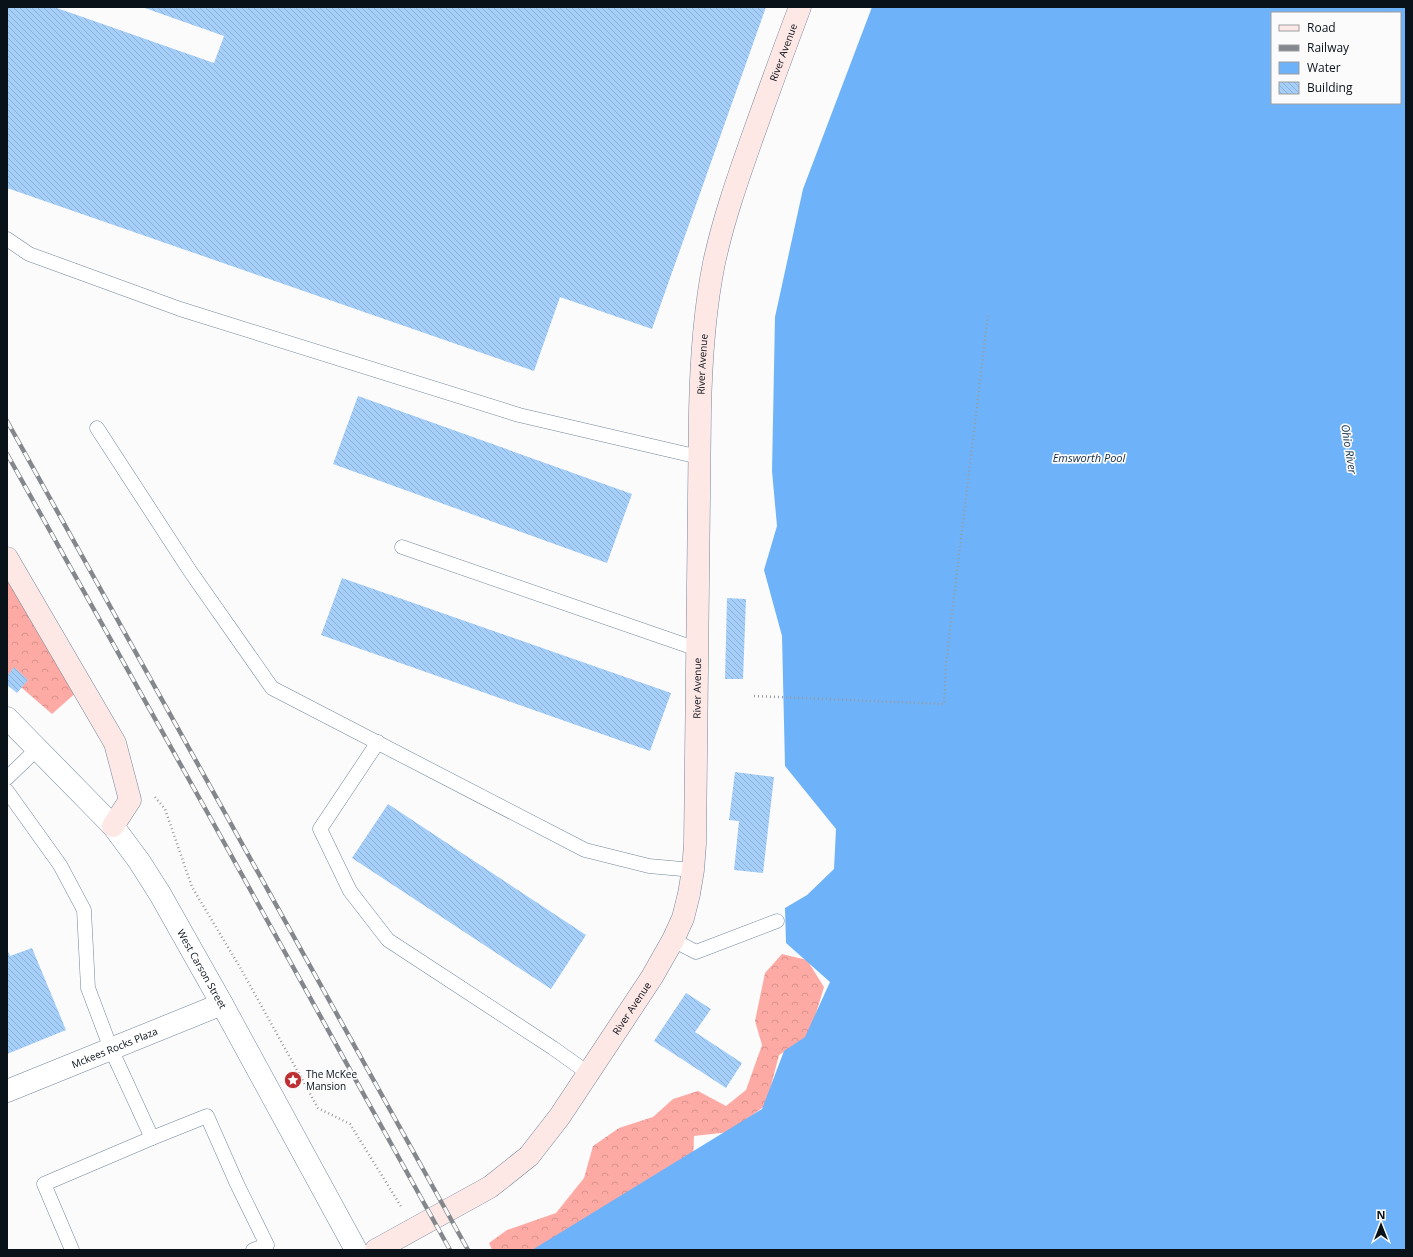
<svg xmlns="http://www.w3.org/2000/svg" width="1413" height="1257" font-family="'Open Sans',sans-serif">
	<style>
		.forest { fill: url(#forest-crowns) }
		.water { fill: #6eb3fa; fill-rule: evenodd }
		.building { fill: url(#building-back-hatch) }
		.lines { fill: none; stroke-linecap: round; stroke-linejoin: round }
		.lane-casing { stroke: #73879d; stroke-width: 15 }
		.street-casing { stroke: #73879d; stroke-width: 23 }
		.secondary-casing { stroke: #73879d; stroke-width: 23 }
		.path { stroke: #989c9f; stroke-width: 2.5; stroke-dasharray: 1 3; stroke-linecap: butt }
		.lane { stroke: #fff; stroke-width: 14 }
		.street { stroke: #fff; stroke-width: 22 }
		.secondary { stroke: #fee8e6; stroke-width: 22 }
		.rail-casing { stroke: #84888c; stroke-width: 4.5 }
		.rail { stroke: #fbfbfb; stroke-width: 3; stroke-dasharray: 9; stroke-linecap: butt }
		.labels { text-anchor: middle; stroke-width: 3.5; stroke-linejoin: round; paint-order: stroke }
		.street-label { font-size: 10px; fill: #091119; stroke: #fbfbfb }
		.poi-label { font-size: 10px; fill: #091119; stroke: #fbfbfb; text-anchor: start }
		.water-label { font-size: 11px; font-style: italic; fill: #102d49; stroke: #fbfbfb }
	</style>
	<defs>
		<pattern id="forest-crowns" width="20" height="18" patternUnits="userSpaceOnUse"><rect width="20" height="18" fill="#feaaa4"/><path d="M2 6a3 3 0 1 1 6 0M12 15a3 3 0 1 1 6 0" fill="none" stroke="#d8918d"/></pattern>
		<pattern id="building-back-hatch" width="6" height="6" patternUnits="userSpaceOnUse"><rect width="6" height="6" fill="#a5cef9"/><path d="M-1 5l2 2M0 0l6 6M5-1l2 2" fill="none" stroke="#8db0d5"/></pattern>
	</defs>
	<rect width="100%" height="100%" fill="#fbfbfb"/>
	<g class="forest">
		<path d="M 7,577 L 79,690 L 52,714 L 7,675 Z"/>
		<path d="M 782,954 L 807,960 L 824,987 L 809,1037 L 779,1055 L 766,1105 L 730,1132 L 694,1136 L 693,1167 L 543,1250 L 492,1250 L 489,1243 L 507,1230 L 556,1213 L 584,1178 L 593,1146 L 619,1128 L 653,1117 L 673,1099 L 698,1091 L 726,1106 L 746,1090 L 762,1045 L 755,1021 L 765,973 Z"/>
	</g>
	<path class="water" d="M 872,7 L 1406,7 L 1406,1250 L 532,1250 L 762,1109 L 784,1051 L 805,1037 L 830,982 L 786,943 L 785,908 L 807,895 L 834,869 L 836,829 L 785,766 L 782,636 L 764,570 L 777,526 L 772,471 L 775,317 L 803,189 ZM 1272,13 L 1400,13 L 1400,103 L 1272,103 Z"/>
	<g class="building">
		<path d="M 7,7 L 54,7 L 214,63 L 224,36 L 142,7 L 766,7 L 652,329 L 560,297 L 534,371 L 7,188 Z"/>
		<path d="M 358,396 L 632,494 L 607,563 L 333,464 Z"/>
		<path d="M 342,578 L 671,693 L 650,751 L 321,635 Z"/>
		<path d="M 727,598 L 746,599 L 743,679 L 725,679 Z"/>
		<path d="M 14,667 L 28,680 L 17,693 L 7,685 L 7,676 Z"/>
		<path d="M 735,772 L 774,777 L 763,873 L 734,870 L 739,821 L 729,820 Z"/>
		<path d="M 388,804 L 586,935 L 551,989 L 352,858 Z"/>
		<path d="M 32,948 L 66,1030 L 7,1054 L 7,949 L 10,956 Z"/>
		<path d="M 686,993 L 711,1009 L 695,1032 L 742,1063 L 726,1088 L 654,1041 Z"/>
	</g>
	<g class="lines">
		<defs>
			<g id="lane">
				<path d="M 7,239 L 29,254 L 180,309 L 519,415 L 699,457"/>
				<path d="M 97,428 L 190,571 L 272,688 L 585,850 L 649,866 L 693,870"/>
				<path d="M 402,547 L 697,649"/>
				<path d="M 378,742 L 320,829 L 350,891 L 388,940 L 553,1048 L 588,1073"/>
				<path d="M 7,778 L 37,749"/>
				<path d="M 7,791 L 60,865 L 84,910 L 88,988 L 111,1049 L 152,1138"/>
				<path d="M 673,940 L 696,952 L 777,921"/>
				<path d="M 72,1250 L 44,1184 L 152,1138 L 207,1116 L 237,1184 L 267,1245 L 253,1250"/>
			</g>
			<g id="street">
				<path id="s1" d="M 7,718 L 113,826 L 139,861 L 160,894 L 222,1004 L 356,1250"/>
				<path id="s2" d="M 7,1091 L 222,1004"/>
			</g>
			<g id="secondary">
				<path d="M 7,558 L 115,743 L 130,800 L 113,826"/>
				<path id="s3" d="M 376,1250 L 490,1187 L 529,1156 L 560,1116 L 652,977 L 673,940 L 683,918 L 689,894 L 693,870 L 695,844 L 700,411 C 701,361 704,312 714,263 C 723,221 737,181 751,141 C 767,96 783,52 800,7"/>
			</g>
		</defs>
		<use href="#lane" class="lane-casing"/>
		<use href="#street" class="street-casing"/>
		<use href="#secondary" class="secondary-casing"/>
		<g class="path">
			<path d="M 754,696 L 944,704 L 946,664 L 988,314"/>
			<path d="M 155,797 L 165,809 L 192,887 L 241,969 L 318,1108 L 350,1124 L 402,1208"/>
		</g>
		<use href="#lane" class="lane"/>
		<use href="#street" class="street"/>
		<use href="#secondary" class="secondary"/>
		<defs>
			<g id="rail">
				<path d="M 7,421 L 468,1250"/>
				<path d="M 7,454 L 211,819 L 450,1250"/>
			</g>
		</defs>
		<use href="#rail" class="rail-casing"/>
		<use href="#rail" class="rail"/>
	</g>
	<defs>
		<symbol id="sight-disc" viewBox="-11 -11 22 22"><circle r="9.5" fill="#be2f33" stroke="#fbfbfb"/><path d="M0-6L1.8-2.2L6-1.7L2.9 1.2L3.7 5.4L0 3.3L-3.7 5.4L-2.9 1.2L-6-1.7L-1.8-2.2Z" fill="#fff"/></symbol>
	</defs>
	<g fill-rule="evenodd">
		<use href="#sight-disc" x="283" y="1070" width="20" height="20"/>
	</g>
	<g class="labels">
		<g class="street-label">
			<text dy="4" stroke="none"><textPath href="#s3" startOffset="1343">River Avenue</textPath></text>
			<text dy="4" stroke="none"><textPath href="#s3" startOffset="1019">River Avenue</textPath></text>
			<text dy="4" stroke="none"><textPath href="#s3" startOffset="695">River Avenue</textPath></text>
			<text dy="4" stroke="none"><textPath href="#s1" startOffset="320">West Carson Street</textPath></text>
			<text dy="4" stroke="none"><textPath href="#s3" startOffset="360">River Avenue</textPath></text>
			<text dy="4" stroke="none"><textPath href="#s2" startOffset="116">Mckees Rocks Plaza</textPath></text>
		</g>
		<g class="poi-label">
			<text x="306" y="1078">The McKee<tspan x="306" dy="12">Mansion</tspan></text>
		</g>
		<g class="water-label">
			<text transform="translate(1349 449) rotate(81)" y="4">Ohio River</text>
			<text x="1089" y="462">Emsworth Pool</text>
		</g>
	</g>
	<rect width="1413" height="1257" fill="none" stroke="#091119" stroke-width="16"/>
	<rect x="1271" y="12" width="130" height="92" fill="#fbfbfb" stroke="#9a9da1"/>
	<rect x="1279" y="25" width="20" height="6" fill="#fee8e6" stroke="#9a9da1"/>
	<text x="1307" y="32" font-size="12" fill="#091119">Road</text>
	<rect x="1279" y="45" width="20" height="6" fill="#84888c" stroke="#9a9da1"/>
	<text x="1307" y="52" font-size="12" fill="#091119">Railway</text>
	<rect x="1279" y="62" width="20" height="12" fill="#6eb3fa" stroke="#9a9da1"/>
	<text x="1307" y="72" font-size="12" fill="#091119">Water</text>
	<rect x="1279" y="82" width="20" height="12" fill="url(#building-back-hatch)" stroke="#9a9da1"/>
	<text x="1307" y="92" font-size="12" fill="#091119">Building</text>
	<g transform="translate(1381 1225)" stroke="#fbfbfb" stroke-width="3" paint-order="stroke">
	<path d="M0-3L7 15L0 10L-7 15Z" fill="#091119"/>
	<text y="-6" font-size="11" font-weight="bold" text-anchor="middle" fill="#091119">N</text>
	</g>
</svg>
